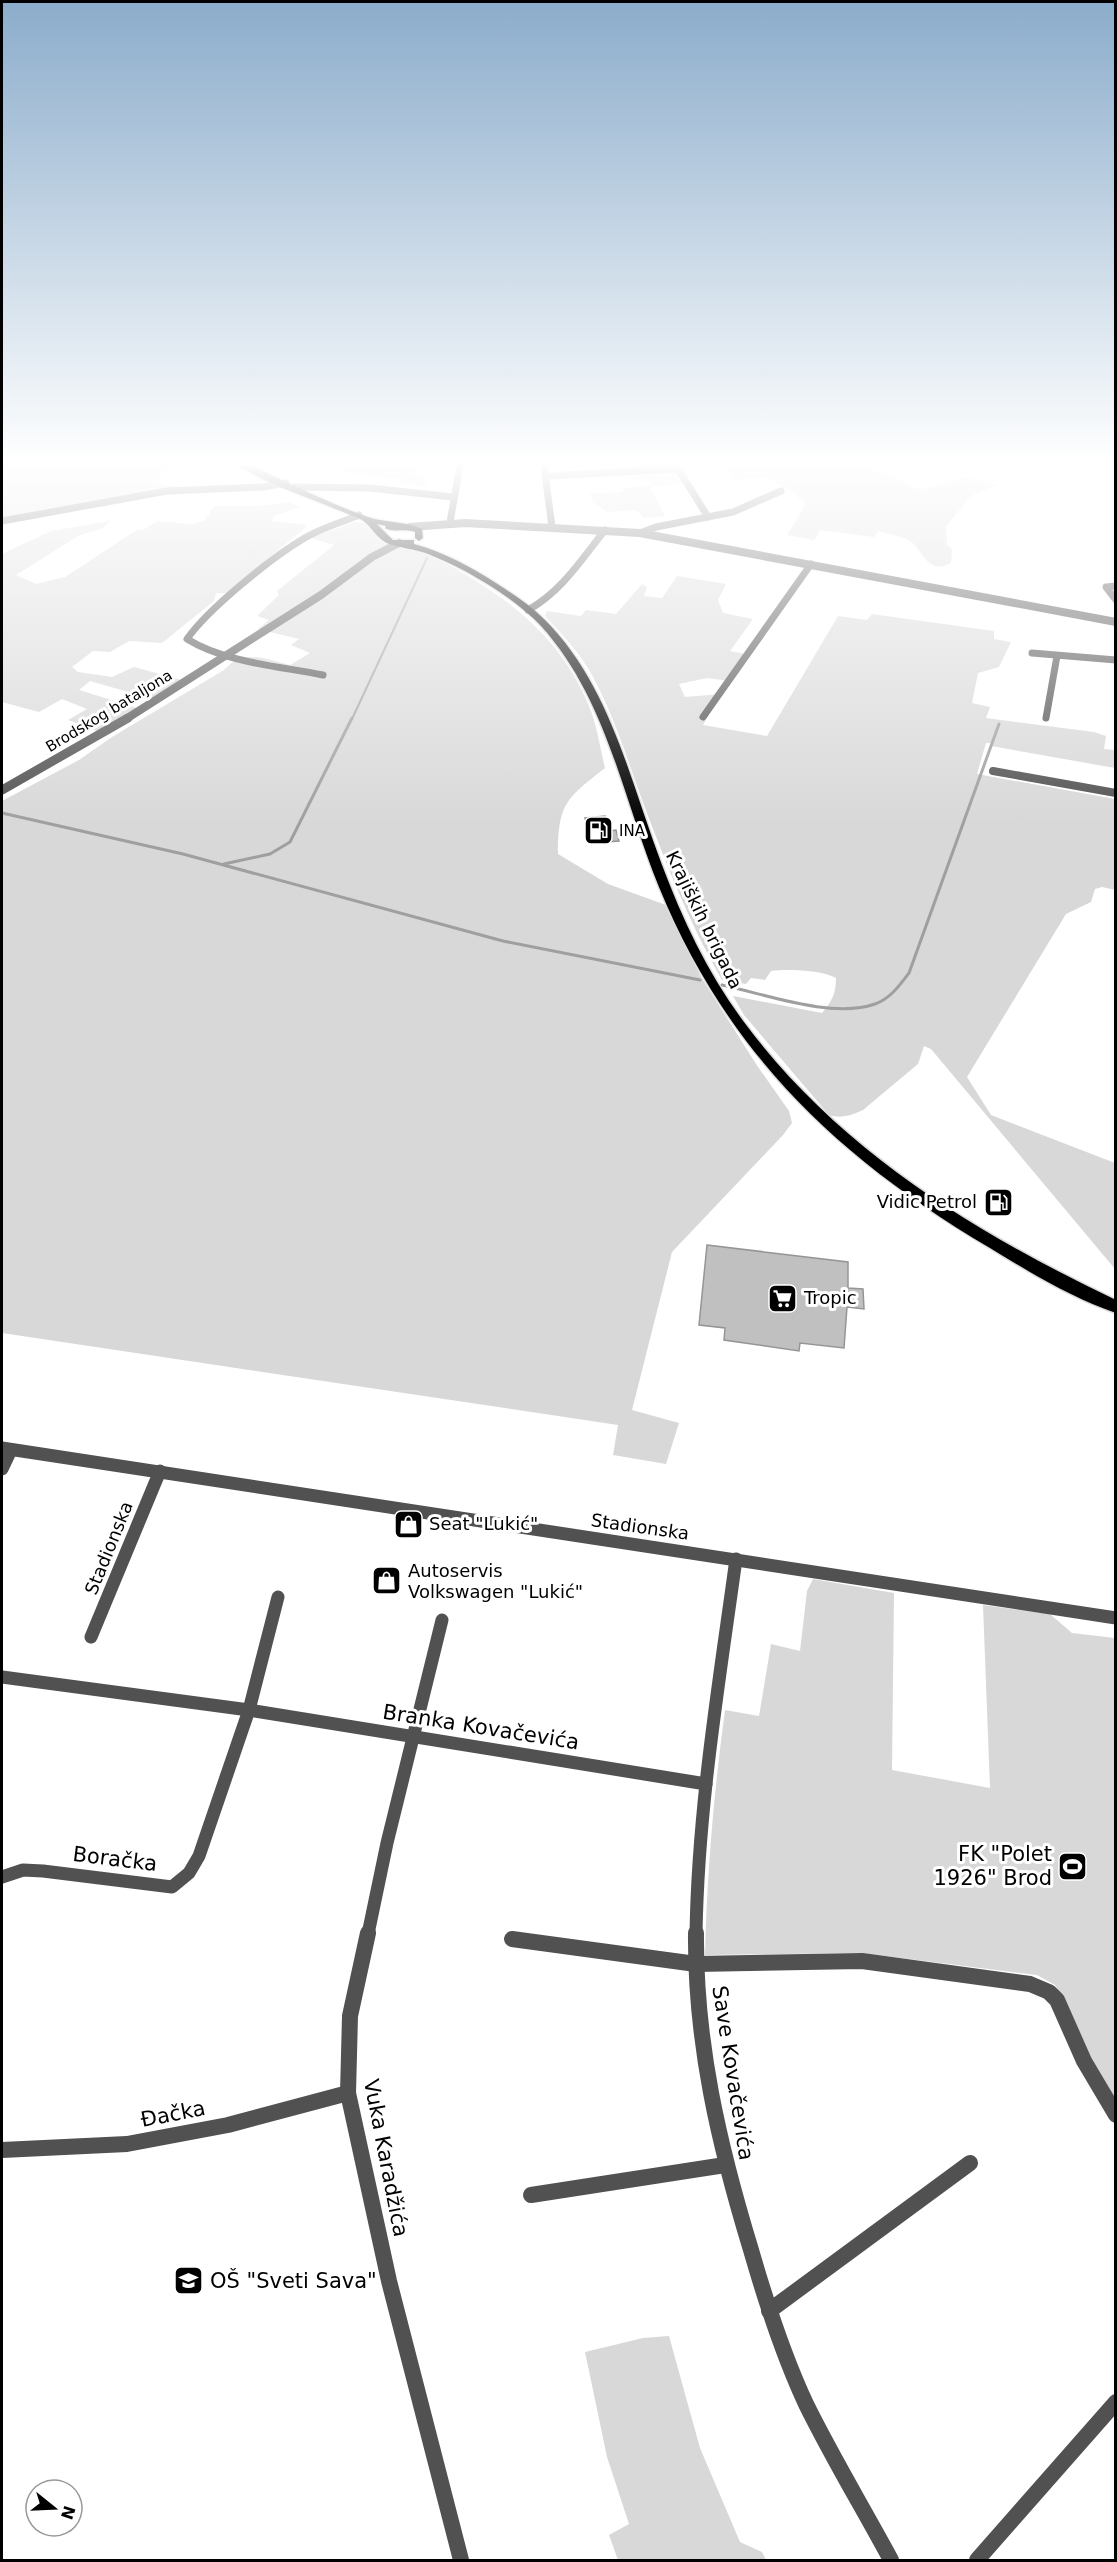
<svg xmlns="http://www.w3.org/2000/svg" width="1117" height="2562" font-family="'DejaVu Sans',sans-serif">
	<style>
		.green { fill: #d8d8d8 }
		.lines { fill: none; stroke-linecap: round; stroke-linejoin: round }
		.stream-far1 { stroke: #9f9f9f; stroke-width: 2 }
		.stream { stroke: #9f9f9f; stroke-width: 3 }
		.building { fill: #c0c0c0; stroke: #959595; stroke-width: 1.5 }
		.primary-casing { stroke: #dbdbdb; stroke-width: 3 }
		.minor-far3 { stroke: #515151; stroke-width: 7 }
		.minor-far2 { stroke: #515151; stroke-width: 8 }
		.minor-far1 { stroke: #515151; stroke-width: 13 }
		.minor { stroke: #515151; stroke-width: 16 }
		.tertiary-far1 { stroke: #515151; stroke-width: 8 }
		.tertiary { stroke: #515151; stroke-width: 9 }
		.primary { fill: #000; fill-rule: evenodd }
		.labels { text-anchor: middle; stroke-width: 6; stroke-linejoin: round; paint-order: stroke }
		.far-street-label { font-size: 15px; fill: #000; stroke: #fff }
		.far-poi-label { font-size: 15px; fill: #000; stroke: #fff; text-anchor: start }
		.street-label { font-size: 18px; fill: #000; stroke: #fff }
		.poi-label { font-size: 18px; fill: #000; stroke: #fff; text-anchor: start }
		.near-street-label { font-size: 21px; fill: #000; stroke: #fff }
		.near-poi-label { font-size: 21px; fill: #000; stroke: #fff; text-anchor: end }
	</style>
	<rect width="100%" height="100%" fill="#fff"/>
	<g class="green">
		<path d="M 2,466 L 170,466 L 158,480 L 158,483 L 169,486 L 175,485 L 177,490 L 2,523 Z"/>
		<path d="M 342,466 L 419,466 L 414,475 L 428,478 L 424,486 L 402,483 L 399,479 L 338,472 Z"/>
		<path d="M 610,466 L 679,466 L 692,483 L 655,486 L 650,488 L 665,516 L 644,518 L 636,510 L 607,512 L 593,502 L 590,493 L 623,492 L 622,488 L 652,485 L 647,479 L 631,480 L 628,475 L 617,476 Z"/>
		<path d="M 720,466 L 869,466 L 921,490 L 965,477 L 997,485 L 971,496 L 946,526 L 947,545 L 952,549 L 951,563 C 927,576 923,549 910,541 C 902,536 888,534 878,531 L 874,537 L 820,530 L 814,540 L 787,535 L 804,507 L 805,503 L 791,491 L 765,477 L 735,480 Z"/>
		<path d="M 290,502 L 300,507 L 274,516 L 272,521 L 307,525 L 305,528 L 226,593 L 216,593 L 214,601 L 162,643 L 129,641 L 110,652 L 93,651 L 72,667 L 78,672 L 112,677 L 134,667 L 189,682 L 153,699 L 90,681 L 79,690 L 137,708 L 97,731 L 68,720 L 87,709 L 62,699 L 39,712 L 2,702 L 2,554 L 51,531 L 110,521 L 103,528 L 78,536 L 16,575 L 36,584 L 65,577 L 138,529 L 143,530 L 157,521 L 191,524 L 204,521 L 214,506 L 261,506 Z"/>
		<path d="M 354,522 L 363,523 C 454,566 548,606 589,706 C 597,725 600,748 605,768 C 567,798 558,803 558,854 L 608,884 L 666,905 L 701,977 L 756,1064 L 789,1111 L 792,1123 L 783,1135 L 672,1252 L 632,1410 L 679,1423 L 666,1464 L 613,1455 L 618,1425 L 2,1333 L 2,801 L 79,760 L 112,737 L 224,670 C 243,648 266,659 290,665 L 310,653 L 291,645 L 299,639 L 258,629 L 269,620 L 257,616 L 279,595 L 277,591 L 334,545 L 311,538 Z"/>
		<path d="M 677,576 L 726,584 L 718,600 L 723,613 L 753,619 L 730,651 L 745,654 L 729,681 L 707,678 L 679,684 L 685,697 L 721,694 L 703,725 L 767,736 L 838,616 L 867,620 L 872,614 L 994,631 L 994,639 L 1011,642 L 999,667 L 978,673 L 972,703 L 990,707 L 986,718 L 1094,732 L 1106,736 L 1104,749 L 1115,750 L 1115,768 L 991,746 L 992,743 L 986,743 L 977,774 L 1115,799 L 1115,890 L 1102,887 L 1095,889 L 1091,902 L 1066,914 L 967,1077 L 991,1115 L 1115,1163 L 1115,1269 L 931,1049 L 924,1046 L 918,1064 L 863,1110 C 852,1115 841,1119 829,1115 L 744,1015 L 733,996 L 822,1013 C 832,1001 836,994 836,978 C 821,970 788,969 771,971 L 765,980 L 751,978 L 746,984 L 722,980 C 689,923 665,861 642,800 C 627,758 614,716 593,677 C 581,654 562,634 545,616 L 547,611 L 581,616 L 586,610 L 616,614 L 642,584 L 647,587 L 644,596 L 662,598 Z"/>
		<path d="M 813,1579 L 894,1593 L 892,1770 L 990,1788 L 983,1605 L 1050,1614 L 1072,1633 L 1115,1638 L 1115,2101 L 1096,2072 L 1064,1999 L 1055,1985 L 1037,1975 L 861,1953 L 705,1955 C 707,1872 714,1792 725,1710 L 759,1716 L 771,1644 L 800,1651 L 807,1591 Z"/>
		<path d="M 669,2336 L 700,2448 L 740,2542 L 762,2552 L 766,2560 L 618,2560 L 609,2535 L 629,2524 L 607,2457 L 585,2352 L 643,2338 Z"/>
	</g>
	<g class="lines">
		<path class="stream-far1" d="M 352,719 L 427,558"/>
		<g class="stream">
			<path d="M 2,813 L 183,854 L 503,941 L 700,980"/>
			<path d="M 224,864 L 270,854 L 290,842 L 352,718"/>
			<path d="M 722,985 C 765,994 832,1019 875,1004 C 890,999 900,985 909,973 L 999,724"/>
		</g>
	</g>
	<g class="building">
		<path d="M 605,816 L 609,831 L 616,830 L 619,841 L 592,843 L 585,818 Z"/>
		<path d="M 707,1245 L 848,1262 L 848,1288 L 863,1289 L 864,1309 L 847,1307 L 844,1348 L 800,1343 L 799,1351 L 724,1340 L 725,1328 L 699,1325 Z"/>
	</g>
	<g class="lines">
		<defs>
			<path id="primary" d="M 239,466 L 251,466 C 289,483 328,503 368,517 C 386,523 405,521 422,529 L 423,538 L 419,541 L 415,538 L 415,532 C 405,528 393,533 385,528 L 386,526 L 377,524 L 393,540 L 414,540 L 414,544 C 444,552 471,567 496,583 C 513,594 530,605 544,619 C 610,684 630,781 662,865 C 683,921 710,978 747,1026 C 842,1152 976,1233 1116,1300 L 1116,1313 C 1072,1298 1029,1272 990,1248 C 838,1158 727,1053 659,887 C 623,799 607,699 541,626 C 514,597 464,568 428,554 C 416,549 393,547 385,542 C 376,537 371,526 362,520 C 353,515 342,512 333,508 C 302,495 267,484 239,466 Z"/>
		</defs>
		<use href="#primary" class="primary-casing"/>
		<g class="minor-far3">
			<path d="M 544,466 L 552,527"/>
			<path d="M 547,476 L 673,469 L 680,472 L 708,517"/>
			<path d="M 295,487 L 370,488 L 453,497"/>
			<path d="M 2,521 L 167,491 L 263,487 L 286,483"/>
			<path d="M 450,522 L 460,466"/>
			<path d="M 640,533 L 656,527 L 733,512 L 781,491"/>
			<path d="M 1116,586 L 1106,587 L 1116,600"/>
			<path d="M 528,610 C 561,592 582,559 605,530"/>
			<path d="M 1032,653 L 1116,660"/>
			<path d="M 323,675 C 279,666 226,663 187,639 C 208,609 271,558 303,539 C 321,528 340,523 359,515"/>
			<path d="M 703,717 L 811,564"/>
			<path d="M 1046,718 L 1057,656"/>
		</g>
		<path class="minor-far2" d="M 993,771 L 1116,793"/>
		<g class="minor-far1">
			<path d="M 2,1448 L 1116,1618"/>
			<path d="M 2,1469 L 11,1450"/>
			<path d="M 91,1637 L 160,1471"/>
			<path d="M 2,1677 L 249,1710 L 706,1784"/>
			<path d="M 2,1877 L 23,1870 L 43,1871 L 172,1887 L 189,1873 L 199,1856 L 249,1710 L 278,1597"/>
			<path d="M 368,1934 L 387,1843 L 442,1620"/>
			<path d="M 696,1934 C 698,1808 719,1683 736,1559"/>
		</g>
		<g class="minor">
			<path d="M 368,1933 L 350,2016 L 348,2093 L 389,2281 L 461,2560"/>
			<path d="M 696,1933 C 695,2043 719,2145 751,2250 C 766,2302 783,2355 806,2404 C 832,2457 863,2508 891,2560"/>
			<path d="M 512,1939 L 696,1964 L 862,1961 L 1030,1984 L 1049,1992 L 1057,2000 L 1084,2061 L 1116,2115"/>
			<path d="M 2,2150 L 127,2144 L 228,2125 L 348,2093"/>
			<path d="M 531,2195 L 725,2165"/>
			<path d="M 769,2311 L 970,2163"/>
			<path d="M 977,2560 L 1116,2402"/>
		</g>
		<g class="tertiary-far1">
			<path d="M 410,527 L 465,523 L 640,533 L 1116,622"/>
			<path d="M 126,719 L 321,595 L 372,557 L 399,543"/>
		</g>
		<path class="tertiary" d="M 2,790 L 128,718"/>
		<use href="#primary" class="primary"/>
	</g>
	<linearGradient id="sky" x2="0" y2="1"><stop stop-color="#8baccb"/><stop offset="0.56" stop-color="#fff"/><stop offset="1" stop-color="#fff" stop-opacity="0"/></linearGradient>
	<rect width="1117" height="825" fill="url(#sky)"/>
	<defs>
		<symbol id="fuel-square" viewBox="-11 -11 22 22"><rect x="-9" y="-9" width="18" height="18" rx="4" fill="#000" stroke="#fff"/><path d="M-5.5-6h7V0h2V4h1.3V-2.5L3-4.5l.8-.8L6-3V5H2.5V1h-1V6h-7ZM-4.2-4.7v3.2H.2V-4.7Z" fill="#fff"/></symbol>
		<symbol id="supermarket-square" viewBox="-11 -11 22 22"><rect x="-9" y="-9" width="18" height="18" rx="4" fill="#000" stroke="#fff"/><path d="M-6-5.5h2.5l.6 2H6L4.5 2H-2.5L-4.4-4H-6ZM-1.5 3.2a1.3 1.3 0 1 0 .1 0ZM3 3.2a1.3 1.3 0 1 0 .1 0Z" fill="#fff"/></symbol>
		<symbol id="shop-square" viewBox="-11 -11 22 22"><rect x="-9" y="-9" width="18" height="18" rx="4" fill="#000" stroke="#fff"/><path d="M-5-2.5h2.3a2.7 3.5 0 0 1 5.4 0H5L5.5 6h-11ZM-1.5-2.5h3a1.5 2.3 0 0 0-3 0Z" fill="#fff"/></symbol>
		<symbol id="stadium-square" viewBox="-11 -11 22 22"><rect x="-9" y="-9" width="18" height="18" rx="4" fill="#000" stroke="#fff"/><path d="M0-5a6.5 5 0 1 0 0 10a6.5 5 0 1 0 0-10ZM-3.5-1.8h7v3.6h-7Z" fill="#fff"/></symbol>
		<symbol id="school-square" viewBox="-11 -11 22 22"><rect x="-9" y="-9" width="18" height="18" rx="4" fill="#000" stroke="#fff"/><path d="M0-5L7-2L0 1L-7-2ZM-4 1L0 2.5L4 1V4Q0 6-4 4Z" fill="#fff"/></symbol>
	</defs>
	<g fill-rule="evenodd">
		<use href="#fuel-square" x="582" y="814" width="33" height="33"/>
		<use href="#fuel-square" x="982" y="1186" width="33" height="33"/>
		<use href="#supermarket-square" x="766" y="1282" width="33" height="33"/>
		<use href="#shop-square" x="392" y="1508" width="33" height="33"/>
		<use href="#shop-square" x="370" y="1564" width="33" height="33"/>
		<use href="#stadium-square" x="1056" y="1850" width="33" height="33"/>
		<use href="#school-square" x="172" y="2264" width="33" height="33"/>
	</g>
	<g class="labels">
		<g class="far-street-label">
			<text transform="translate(109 711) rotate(-31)" y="5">Brodskog bataljona</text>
		</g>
		<g class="far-poi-label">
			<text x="619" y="836">INA</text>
		</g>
		<g class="street-label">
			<text transform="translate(704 920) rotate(64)" y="6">Krajiških brigada</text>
			<text transform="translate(640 1527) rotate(8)" y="6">Stadionska</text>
			<text transform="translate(109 1548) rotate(-68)" y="6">Stadionska</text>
		</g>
		<g class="poi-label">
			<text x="977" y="1208" text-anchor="end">Vidic Petrol</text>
			<text x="804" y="1304">Tropic</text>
			<text x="429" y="1530">Seat "Lukić"</text>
			<text x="408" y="1577">Autoservis<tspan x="408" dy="21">Volkswagen "Lukić"</tspan></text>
		</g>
		<g class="near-street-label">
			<text transform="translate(481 1727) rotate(9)" y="7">Branka Kovačevića</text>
			<text transform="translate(115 1859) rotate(7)" y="7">Boračka</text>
			<text transform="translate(733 2073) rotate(81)" y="7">Save Kovačevića</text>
			<text transform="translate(173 2114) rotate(-11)" y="7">Đačka</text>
			<text transform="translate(386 2158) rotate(79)" y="7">Vuka Karadžića</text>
		</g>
		<g class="near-poi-label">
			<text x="1052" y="1861">FK "Polet<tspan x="1052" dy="24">1926" Brod</tspan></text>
			<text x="210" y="2288" text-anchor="start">OŠ "Sveti Sava"</text>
		</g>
	</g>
	<rect width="1117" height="2562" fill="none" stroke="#000000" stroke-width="6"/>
	<g transform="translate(54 2508) rotate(108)"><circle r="28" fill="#ffffff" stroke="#999999" stroke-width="1.5"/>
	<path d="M0-4.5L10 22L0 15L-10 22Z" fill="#000000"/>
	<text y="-9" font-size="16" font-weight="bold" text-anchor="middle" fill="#000000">N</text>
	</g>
</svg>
